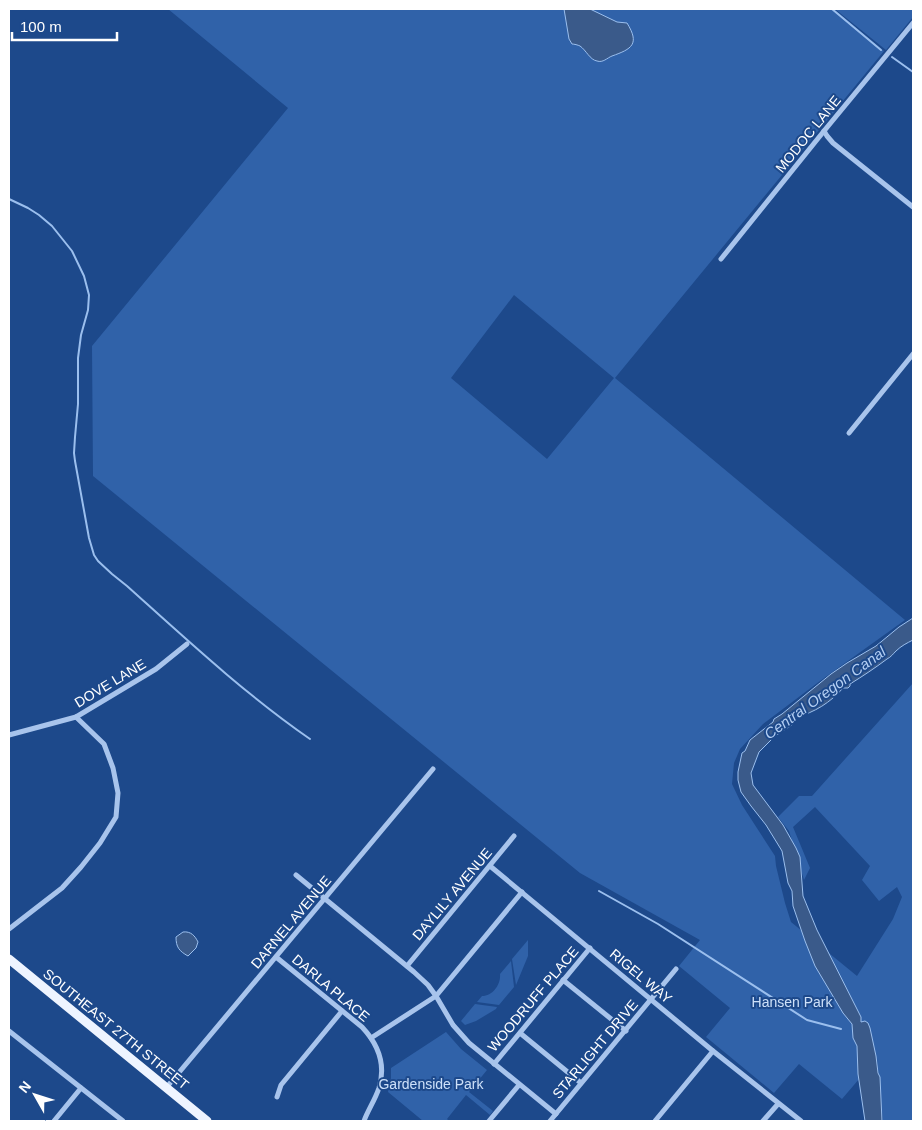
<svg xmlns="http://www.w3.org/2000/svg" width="922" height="1130" font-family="Arial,sans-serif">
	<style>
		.green { fill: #3062a9; fill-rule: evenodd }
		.water { fill: #3a5a8a; stroke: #9bbfee }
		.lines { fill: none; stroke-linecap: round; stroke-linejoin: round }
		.stream { stroke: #9bbfee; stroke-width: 2 }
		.street { stroke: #a8c4ec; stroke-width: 5 }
		.primary { stroke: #eef4ff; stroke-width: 9 }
		.labels { text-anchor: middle; stroke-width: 4; stroke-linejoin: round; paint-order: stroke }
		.street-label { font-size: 14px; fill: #fff; stroke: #1d498b }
		.park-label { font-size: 14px; fill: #cde0f9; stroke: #1d498b }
		.water-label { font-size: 15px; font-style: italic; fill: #b4cff4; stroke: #1d498b }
	</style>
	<rect width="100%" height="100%" fill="#1d498b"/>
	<g class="green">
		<path d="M 168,9 L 834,9 L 884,51 L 615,378 L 905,620 L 820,681 L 763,724 L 740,749 L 734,763 L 732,784 L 742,805 L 775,856 L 776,866 L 785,903 L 791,922 L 857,976 L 893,919 L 902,897 L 897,887 L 879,901 L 862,880 L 870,866 L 815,807 L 793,827 L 810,868 L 804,880 L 789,831 L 778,817 L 799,796 L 812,796 L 913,683 L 913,1121 L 883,1121 L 877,1058 L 842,1099 L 799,1064 L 774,1093 L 706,1037 L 730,1008 L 679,966 L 700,940 L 580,873 L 93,476 L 92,346 L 288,108 ZM 514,295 L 614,378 L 547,459 L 451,378 Z"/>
		<path d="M 835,9 L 913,9 L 913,17 L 886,50 Z"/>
		<path d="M 528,940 L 528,956 L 516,985 L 512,959 Z"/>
		<path d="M 511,961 L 514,987 L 499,1005 L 477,1002 L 482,996 C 493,996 501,984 500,974 Z"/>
		<path d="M 475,1004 L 497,1007 L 496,1009 L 476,1021 L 465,1025 L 461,1021 Z"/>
		<path d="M 446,1032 L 461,1049 L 487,1070 L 469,1092 L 493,1111 L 490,1115 L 466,1095 L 447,1119 L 449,1121 L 423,1121 L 388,1092 L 391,1078 L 391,1068 Z"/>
	</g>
	<g class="water">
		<path d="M 564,9 L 590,9 L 617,22 L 627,23 C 640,44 632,49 612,56 C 607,58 603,63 597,61 C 590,60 586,50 580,46 C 578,45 574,44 572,44 L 569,39 Z"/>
		<path d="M 913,618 L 913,640 C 907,643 901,646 896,651 C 893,654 891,657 887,659 C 875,668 863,676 850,684 L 850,686 L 848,688 L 843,688 C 831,702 814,713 796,717 L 792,725 L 775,736 L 759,752 L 751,773 L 753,785 L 783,825 L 796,848 L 800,857 L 803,896 L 817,930 L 861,1017 L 861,1022 L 865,1021 L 868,1023 L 870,1028 L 876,1056 L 878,1073 L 880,1077 L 882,1121 L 865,1121 L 858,1074 L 857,1046 L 853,1038 L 852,1024 L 843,1013 L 815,966 L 805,941 L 793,906 L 792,891 L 788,883 L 782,851 L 766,825 L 751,806 L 741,792 L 738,780 L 738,772 L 742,753 L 745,751 L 750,740 L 773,722 L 774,719 L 782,714 L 831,674 L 847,663 L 876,646 L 899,627 Z"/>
		<path d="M 183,932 C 191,931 195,936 198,942 L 196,948 L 188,956 C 179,951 176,947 176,937 Z"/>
	</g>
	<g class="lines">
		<g class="stream">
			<path d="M 832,9 L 881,50"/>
			<path d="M 892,57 L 913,72"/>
			<path d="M 9,199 L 28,208 L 39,215 L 52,226 L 72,251 L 84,276 L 89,295 L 88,310 L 81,335 L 78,358 L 78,404 L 75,437 L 74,453 L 75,461 L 89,538 L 94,555 L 98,561 L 112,574 L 127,586 C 186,639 245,694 310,739"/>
			<path d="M 599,891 L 658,924 L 807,1020 L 841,1029"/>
		</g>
		<g class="street">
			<path d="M 824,131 L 827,136 L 833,143 L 913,207"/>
			<path d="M 721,259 L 824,131 L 913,23"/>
			<path d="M 849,433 L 913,354"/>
			<path d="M 9,735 L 76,717 L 156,669 L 187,644"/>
			<path d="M 490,866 L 713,1051 L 801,1121"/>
			<path d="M 296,875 L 414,972 L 428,985 L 436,996 L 453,1025 L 469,1043 L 556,1114"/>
			<path d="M 9,929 L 62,888 L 81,867 L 100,843 L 116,817 L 118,793 L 113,768 L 104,744 L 76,717"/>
			<path d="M 276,957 L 362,1027 C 378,1044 386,1065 379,1088 C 375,1100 368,1110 364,1121"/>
			<path d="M 407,966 L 514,836"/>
			<path d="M 563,980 L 626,1031"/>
			<path d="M 9,1031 L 123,1121"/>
			<path d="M 520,1033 L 581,1083"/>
			<path d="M 371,1038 L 436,996 L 522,892"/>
			<path d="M 494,1064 L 590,948"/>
			<path d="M 166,1088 L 433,769"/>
			<path d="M 277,1097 L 281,1085 L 342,1011"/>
			<path d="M 54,1121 L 81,1088"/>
			<path d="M 489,1121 L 519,1085"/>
			<path d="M 550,1121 L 676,969"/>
			<path d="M 655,1121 L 713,1051"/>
			<path d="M 763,1121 L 778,1104"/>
		</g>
		<path class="primary" d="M 9,959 L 207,1121"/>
	</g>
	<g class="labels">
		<g class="street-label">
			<text transform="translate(808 134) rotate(-51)" y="5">MODOC LANE</text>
			<text transform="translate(110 683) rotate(-31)" y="5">DOVE LANE</text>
			<text transform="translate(452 894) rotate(-50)" y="5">DAYLILY AVENUE</text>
			<text transform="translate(291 922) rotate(-50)" y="5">DARNEL AVENUE</text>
			<text transform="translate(641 976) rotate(40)" y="5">RIGEL WAY</text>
			<text transform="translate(331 988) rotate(40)" y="5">DARLA PLACE</text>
			<text transform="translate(533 999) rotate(-50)" y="5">WOODRUFF PLACE</text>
			<text transform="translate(116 1029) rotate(39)" y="5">SOUTHEAST 27TH STREET</text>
			<text transform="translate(595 1049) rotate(-50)" y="5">STARLIGHT DRIVE</text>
		</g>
		<g class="park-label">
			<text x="792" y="1007">Hansen Park</text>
			<text x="431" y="1089">Gardenside Park</text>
		</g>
		<g class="water-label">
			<text transform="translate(825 693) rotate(-36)" y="5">Central Oregon Canal</text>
		</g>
	</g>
	<rect width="922" height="1130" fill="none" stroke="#ffffff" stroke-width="20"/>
	<g transform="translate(35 1095) rotate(309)" stroke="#1d498b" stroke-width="4" paint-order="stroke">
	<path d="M0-4L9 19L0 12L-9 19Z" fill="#ffffff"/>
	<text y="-8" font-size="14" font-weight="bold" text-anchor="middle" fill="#ffffff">N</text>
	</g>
	<path d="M12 32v8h105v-8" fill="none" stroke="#ffffff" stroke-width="2.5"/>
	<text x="20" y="32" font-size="15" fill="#ffffff" stroke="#1d498b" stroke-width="4" paint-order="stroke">100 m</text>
</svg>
